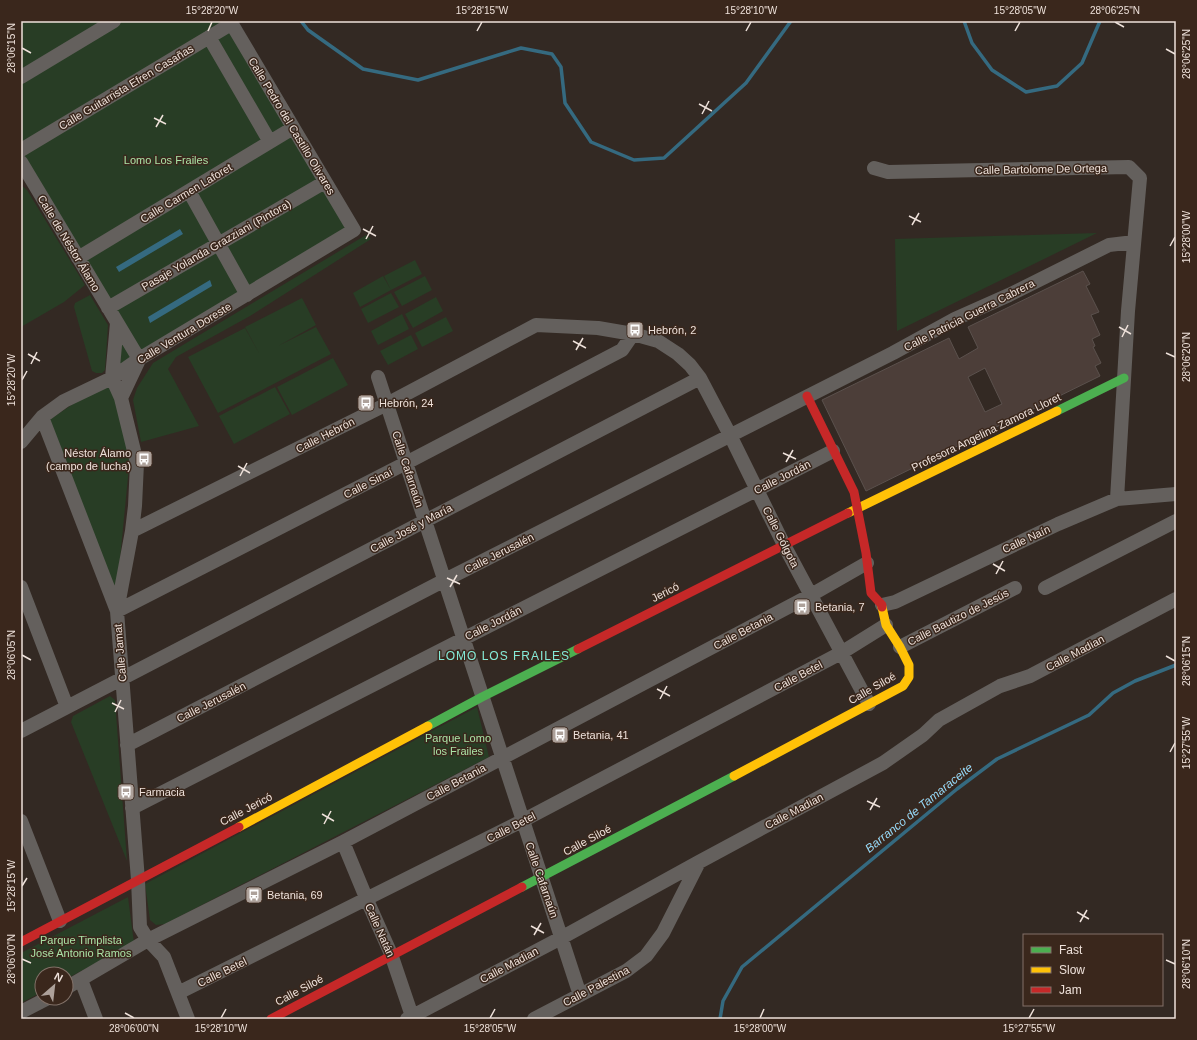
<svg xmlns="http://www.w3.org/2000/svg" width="1197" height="1040" viewBox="0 0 1197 1040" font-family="Helvetica,sans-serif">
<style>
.green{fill:#283d25}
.water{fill:#356a80}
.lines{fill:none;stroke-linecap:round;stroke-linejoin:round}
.stream{stroke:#356a80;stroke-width:3.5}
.building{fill:#4c3e39;stroke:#5b514d;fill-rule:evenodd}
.street{stroke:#64605d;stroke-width:14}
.fast{stroke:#4caf50;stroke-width:9}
.slow{stroke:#ffc107;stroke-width:9}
.jam{stroke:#c62828;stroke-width:9}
.ticks{fill:none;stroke:#eee1da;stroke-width:1.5}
.labels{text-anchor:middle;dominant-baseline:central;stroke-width:3;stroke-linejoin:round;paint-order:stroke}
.street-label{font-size:11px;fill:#eee1da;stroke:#3a271c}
.park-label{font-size:11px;fill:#aae3a6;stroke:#3a271c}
.poi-label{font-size:11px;fill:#eee1da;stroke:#3a271c;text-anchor:start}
.neighbourhood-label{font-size:12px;letter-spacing:1px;fill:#84ead8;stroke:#3a271c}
.water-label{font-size:12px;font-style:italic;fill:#94d9f9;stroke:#3a271c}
.neatline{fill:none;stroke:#eee1da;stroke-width:1.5}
.ticks-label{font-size:10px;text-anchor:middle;fill:#eee1da}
</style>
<rect width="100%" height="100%" fill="#332923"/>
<path class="green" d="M21,21H229L354,230L113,378L130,456L116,601L46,422L112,378L117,323L21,162Z
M21,185L27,190L85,285L64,302L21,327Z
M1097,233L897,331L895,239Z
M366,235L371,239L250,316L176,357L168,369L199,426L141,442L133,400L137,388L153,363Z
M415,260L422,274L391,290L384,276Z
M383,276L391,290L360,307L353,293Z
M425,276L432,290L402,306L394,292Z
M391,293L399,307L368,323L361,309Z
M90,295L108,325L105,370L102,373H96L92,371L74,307L75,303Z
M436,297L443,311L413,328L405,314Z
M302,298L316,325L278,346L316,327L331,354L218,413L188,357L245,328L260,355L255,358L260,355L245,327Z
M402,314L409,329L378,345L371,331Z
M446,317L453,331L422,347L415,333Z
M411,335L418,349L388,365L380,351Z
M333,358L348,385L292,415L277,387Z
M275,387L290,414L234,444L219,416Z
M110,696L115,700L127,861L71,722L73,716Z
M477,707L489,757L165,924L156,925L150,920L145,884Z
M128,897L134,943L66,979V974H42V992L21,1003V953Z"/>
<path class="water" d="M180,229L183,234L119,272L116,267Z
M210,280L212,286L150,323L148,317Z"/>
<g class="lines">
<path class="stream" d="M301,21L308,30L363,69L418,80L521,48L552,54L561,67L565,103L591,142L634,160L664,158L746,83L791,21
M964,21L972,43L992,70L1026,92L1057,86L1082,63L1100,21
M720,1019L723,1001L742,967L957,789L997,759L1089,715L1113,693L1135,681L1176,665"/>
</g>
<path class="building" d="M1083,271L1090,284L1086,286L1099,312L1091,315L1100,335L1092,339L1095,346L1093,347L1101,363L1095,366L1100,376L866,491L822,400L949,338L959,359L978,348L968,327ZM985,368L1002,404L985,412L968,377Z"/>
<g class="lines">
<path class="street" d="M209,37L270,142
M21,77L114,21
M21,150L231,24
M21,162L139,359
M874,168L888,172L1129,167L1140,178L1128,311L1117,499
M189,191L247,295
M78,258L293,128
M108,308L325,182
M117,323L112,378L121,398L137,463L135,506L132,531L117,611L138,880L140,927L148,940L164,957L188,1019
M378,377L580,995
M121,398L138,362
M42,417L117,611L406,463L622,350L633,334
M21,442L42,417L64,401L112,378L139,359L354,230L230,21
M132,531L387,404L536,325L598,328L633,334L658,341L678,354L690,365L700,378L730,435L784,545L869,704
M21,587L67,707
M1045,588L1176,521
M882,605L895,602L1058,524L1117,499L1176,494
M900,647L1015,588
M21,731L700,378
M127,745L445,580L893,353L955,319L1009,295L1109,245L1134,242
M132,808L463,639L833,451
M21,821L60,921
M343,842L367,900L391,954L413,1019
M81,980L96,1019
M66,988L148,940L343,842L811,595L867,563
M178,993L522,821L841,653L886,625
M21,1012L48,998
M407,1019L561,938L699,862L883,763L923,735L939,720L1000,686L1030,676L1176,599
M534,1019L626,971L646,956L663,933L699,862"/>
<path class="fast" d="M1057,411L1124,378
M428,726L482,697L578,649
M522,887L734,776"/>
<path class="slow" d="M848,513L1057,411
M734,776L903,686L909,677V665L900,647L886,625L882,607
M239,827L428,726"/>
<path class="jam" d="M807,396L854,492L866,553L871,593L882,605V607
M578,649L848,513
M21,942L239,827
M271,1019L522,887"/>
</g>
<path class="ticks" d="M1115,22L1124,27M208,31L212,22M477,31L482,22M746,31L751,22M1015,31L1020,22M22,48L31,53M1166,49L1175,54M699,104L712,111M702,114L709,101M154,118L166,124M156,127L163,115M909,216L921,222M912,225L919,213M363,229L376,236M366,239L373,226M1170,246L1175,237M1119,327L1131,334M1122,337L1128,325M573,341L586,348M576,350L583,338M1166,353L1175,357M28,354L40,361M31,364L37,352M22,380L27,371M783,453L796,459M786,462L793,450M238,466L250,473M240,476L247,463M993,564L1005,571M996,574L1003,561M447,578L460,584M450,587L457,575M22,655L31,660M1166,656L1175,661M657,689L670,696M660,699L667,686M112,703L124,709M115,712L121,700M1170,752L1175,743M867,801L880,807M870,810L877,798M322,814L334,821M324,824L331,811M22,886L27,878M1077,912L1089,919M1080,922L1087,910M531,926L544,933M534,935L541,923M22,959L31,963M1166,960L1175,964M125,1013L134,1018M221,1018L226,1009M490,1018L495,1009M760,1018L764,1009M1029,1018L1034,1009"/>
<defs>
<g id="bus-square" transform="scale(0.9)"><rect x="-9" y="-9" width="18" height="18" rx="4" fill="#ada19a" stroke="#3a271c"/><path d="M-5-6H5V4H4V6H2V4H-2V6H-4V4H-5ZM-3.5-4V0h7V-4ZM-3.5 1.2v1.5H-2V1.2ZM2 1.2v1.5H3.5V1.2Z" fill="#fff"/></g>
</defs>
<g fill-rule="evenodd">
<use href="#bus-square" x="635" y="330"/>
<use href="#bus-square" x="366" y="403"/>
<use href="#bus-square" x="144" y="459"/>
<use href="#bus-square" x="802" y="607"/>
<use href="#bus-square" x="560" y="735"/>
<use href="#bus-square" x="126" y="792"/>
<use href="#bus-square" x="254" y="895"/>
</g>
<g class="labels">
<g class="street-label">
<text transform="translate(126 87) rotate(-31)">Calle Guitarrista Efren Casañas</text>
<text transform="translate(292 126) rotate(59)">Calle Pedro del Castillo Olivares</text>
<text transform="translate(1041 169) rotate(-1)">Calle Bartolome De Ortega</text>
<text transform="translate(186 193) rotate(-31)">Calle Carmen Laforet</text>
<text transform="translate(69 243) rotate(59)">Calle de Néstor Álamo</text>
<text transform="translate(216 245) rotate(-30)">Pasaje Yolanda Grazziani (Pintora)</text>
<text transform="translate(969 315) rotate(-27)">Calle Patricia Guerra Cabrera</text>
<text transform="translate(184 333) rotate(-31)">Calle Ventura Doreste</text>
<text transform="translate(986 432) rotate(-26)">Profesora Angelina Zamora Lloret</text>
<text transform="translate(325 435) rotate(-27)">Calle Hebrón</text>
<text transform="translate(408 469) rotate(72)">Calle Cafarnaún</text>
<text transform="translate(782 477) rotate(-27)">Calle Jordán</text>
<text transform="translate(368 483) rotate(-27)">Calle Sinaí</text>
<text transform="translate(411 528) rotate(-28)">Calle José y María</text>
<text transform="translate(781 537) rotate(63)">Calle Gólgota</text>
<text transform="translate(1026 539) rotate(-25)">Calle Naín</text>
<text transform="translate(499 553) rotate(-27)">Calle Jerusalén</text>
<text transform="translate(665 592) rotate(-27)">Jericó</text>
<text transform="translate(958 617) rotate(-27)">Calle Bautizo de Jesús</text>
<text transform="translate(493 623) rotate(-27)">Calle Jordán</text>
<text transform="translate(743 631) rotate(-28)">Calle Betania</text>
<text transform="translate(120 653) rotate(-95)">Calle Jamat</text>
<text transform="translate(1075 653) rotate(-28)">Calle Madian</text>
<text transform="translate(798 676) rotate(-28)">Calle Betel</text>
<text transform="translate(872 688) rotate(-30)">Calle Siloé</text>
<text transform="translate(211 702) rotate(-27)">Calle Jerusalén</text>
<text transform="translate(456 782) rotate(-28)">Calle Betania</text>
<text transform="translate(246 809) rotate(-28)">Calle Jericó</text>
<text transform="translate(794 811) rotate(-28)">Calle Madian</text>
<text transform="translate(511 827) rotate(-27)">Calle Betel</text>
<text transform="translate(587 840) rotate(-28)">Calle Siloé</text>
<text transform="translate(542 880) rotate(71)">Calle Cafarnaún</text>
<text transform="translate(380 930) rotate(66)">Calle Natán</text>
<text transform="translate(509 965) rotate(-28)">Calle Madian</text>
<text transform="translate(222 972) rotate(-26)">Calle Betel</text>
<text transform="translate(596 986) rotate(-28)">Calle Palestina</text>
<text transform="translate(299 990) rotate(-28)">Calle Siloé</text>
</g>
<g class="park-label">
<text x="166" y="160">Lomo Los Frailes</text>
<text x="458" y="738">Parque Lomo<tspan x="458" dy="13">los Frailes</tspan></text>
<text x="81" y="940">Parque Timplista<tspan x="81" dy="13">José Antonio Ramos</tspan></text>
</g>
<g class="poi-label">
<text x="648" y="330">Hebrón, 2</text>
<text x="379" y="403">Hebrón, 24</text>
<text x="131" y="453" text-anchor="end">Néstor Álamo<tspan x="131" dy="13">(campo de lucha)</tspan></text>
<text x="815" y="607">Betania, 7</text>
<text x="573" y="735">Betania, 41</text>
<text x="139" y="792">Farmacia</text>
<text x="267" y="895">Betania, 69</text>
</g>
<g class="neighbourhood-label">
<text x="504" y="656">LOMO LOS FRAILES</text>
</g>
<g class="water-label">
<text transform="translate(919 808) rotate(-39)">Barranco de Tamaraceite</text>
</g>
</g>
<rect width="1197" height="1040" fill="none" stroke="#3a271c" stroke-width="44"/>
<rect x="1023" y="934" width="140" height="72" fill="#3a271c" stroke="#827168"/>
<rect x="1031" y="947" width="20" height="6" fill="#4caf50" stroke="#827168"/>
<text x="1059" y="954" font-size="12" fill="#eee1da">Fast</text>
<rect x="1031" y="967" width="20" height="6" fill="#ffc107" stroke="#827168"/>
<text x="1059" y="974" font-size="12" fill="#eee1da">Slow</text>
<rect x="1031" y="987" width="20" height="6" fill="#c62828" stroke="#827168"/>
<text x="1059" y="994" font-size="12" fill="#eee1da">Jam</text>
<g transform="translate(54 986) rotate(28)"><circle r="19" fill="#3a271c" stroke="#827168"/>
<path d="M0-3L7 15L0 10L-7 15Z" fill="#ada19a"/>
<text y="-6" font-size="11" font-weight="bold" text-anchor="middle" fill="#eee1da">N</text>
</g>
<rect x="22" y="22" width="1153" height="996" class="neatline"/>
<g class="ticks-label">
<text x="212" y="14">15°28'20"W</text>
<text x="482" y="14">15°28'15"W</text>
<text x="751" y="14">15°28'10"W</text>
<text x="1020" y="14">15°28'05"W</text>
<text x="1115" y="14">28°06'25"N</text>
<text transform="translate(11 48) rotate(-90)" y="4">28°06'15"N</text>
<text transform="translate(1186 54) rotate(-90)" y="4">28°06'25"N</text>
<text transform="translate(1186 237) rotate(-90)" y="4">15°28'00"W</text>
<text transform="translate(1186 357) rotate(-90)" y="4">28°06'20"N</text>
<text transform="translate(11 380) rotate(-90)" y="4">15°28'20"W</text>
<text transform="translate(11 655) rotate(-90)" y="4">28°06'05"N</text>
<text transform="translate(1186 661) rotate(-90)" y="4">28°06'15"N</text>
<text transform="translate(1186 743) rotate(-90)" y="4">15°27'55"W</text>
<text transform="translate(11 886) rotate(-90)" y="4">15°28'15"W</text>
<text transform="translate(11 959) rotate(-90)" y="4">28°06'00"N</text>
<text transform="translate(1186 964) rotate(-90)" y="4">28°06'10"N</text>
<text x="134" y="1032">28°06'00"N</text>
<text x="221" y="1032">15°28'10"W</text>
<text x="490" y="1032">15°28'05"W</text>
<text x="760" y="1032">15°28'00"W</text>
<text x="1029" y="1032">15°27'55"W</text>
</g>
</svg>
